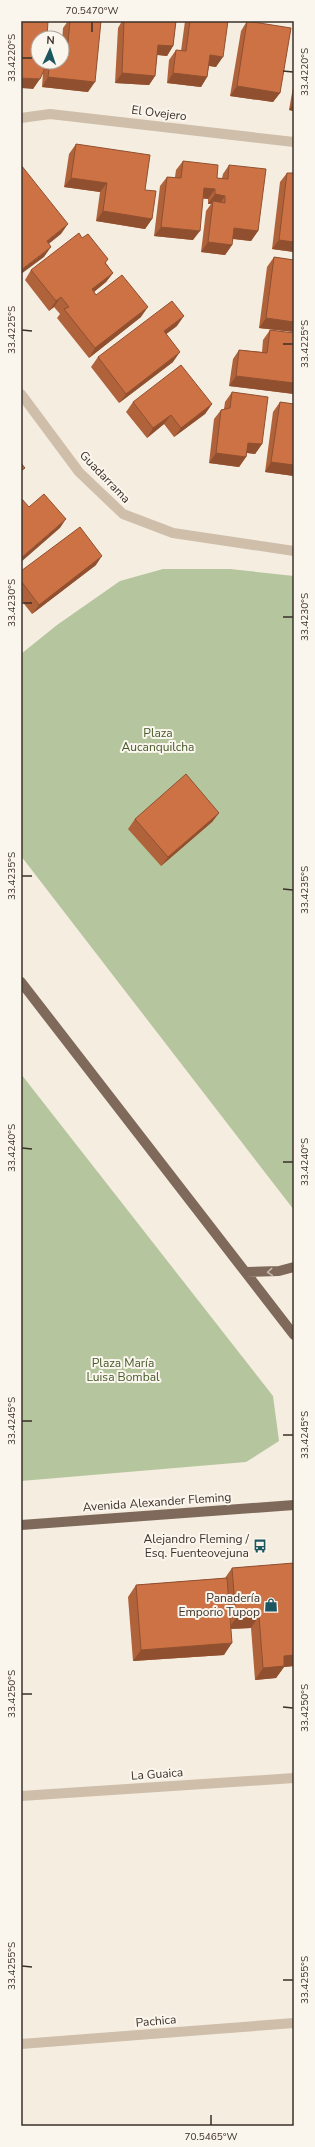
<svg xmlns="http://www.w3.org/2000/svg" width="315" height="2147" viewBox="0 0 315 2147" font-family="'Nunito Sans',sans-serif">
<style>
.green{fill:#b5c59e}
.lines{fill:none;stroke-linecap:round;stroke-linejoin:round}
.minor{stroke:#cebeaa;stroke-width:10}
.major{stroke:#7e695a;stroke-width:10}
.wall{fill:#b0623b}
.shaded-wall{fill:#905030}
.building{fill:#cd7245;stroke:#905030}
.oneway{stroke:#c3b7ab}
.ticks{fill:none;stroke:#3b312a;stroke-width:1.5}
.labels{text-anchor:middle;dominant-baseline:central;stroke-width:4;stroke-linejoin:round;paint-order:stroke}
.street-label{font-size:12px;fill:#3b312a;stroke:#fbf6ed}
.park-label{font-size:12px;fill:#465b2c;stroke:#fbf6ed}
.poi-label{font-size:12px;fill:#3b312a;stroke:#fbf6ed;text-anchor:end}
.neatline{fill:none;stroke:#3b312a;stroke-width:1.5}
.ticks-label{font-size:10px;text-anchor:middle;fill:#3b312a}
</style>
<rect width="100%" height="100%" fill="#f5ede0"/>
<path class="green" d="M163,569H230L294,576V1210L21,856V654L57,625L120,581Z
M21,1074L273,1396L279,1441L246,1462L21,1481Z"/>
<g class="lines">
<path class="minor" d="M21,118L50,114L294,142
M21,394L79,472L123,514L173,533L294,551
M21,1796L294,1778
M21,2044L294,2023"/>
<path class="major" d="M21,982L294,1335
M246,1272L279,1271L294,1267
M21,1525L294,1505"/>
</g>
<path class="wall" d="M68,21H101L88,92L42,87L43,72L33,89L38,62H62V42L63,28Z
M122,21H176L173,46L167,56L157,55L155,76L149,85L115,83L118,28Z
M185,21H228L216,67L209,66L207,77L201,87L167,83L169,60L176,50L181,51Z
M247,21L280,93L273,102L230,96L241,31Z
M294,82V111L289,110Z
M76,144L145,190L152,219L145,229L96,221L100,192L64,187L69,154Z
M183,161L217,178H222L223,174L229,165L258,231L251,241L232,239V245L225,255L201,252L206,211L211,204H208V199L203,198L193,240L154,236L160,186L167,177H175L176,170Z
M287,173H294V252L272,249L280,182Z
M82,238L106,263L113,273L106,282L94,292L96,295L141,317L89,358L57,318L60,314L54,307L49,311L25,280L31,270Z
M274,257L294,260V332L259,328L267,267Z
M177,326L166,334L173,362L119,403L91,367L98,357Z
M270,330L294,333V394L229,386L233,359L239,350L262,352L263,340Z
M232,392L262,444L255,454L247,453L246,457L239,467L209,463L214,419L221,410L224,409L225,402Z
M133,402L212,404L205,414L174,437L164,424L147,438L126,412Z
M280,402L294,404V476L265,472L273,412Z
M96,565L32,614L21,600V571Z
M219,813L212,822L161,866L128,829L135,819Z
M294,1563V1666L284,1667L276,1678L255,1680L251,1628L231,1629L224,1655L133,1661L128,1597L136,1585L225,1578L232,1568Z"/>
<path class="shaded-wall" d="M158,45L173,46L167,56L151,54Z
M210,55L223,57L216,67L204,65Z
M122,73L155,76L149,85L115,83Z
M173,73L207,77L201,87L167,83Z
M48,77L95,82L88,92L42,87Z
M21,78L40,79L33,89L21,88Z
M237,86L280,93L273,102L230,96Z
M294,103V111L289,110Z
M71,178L107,183L100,192L64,187Z
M204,188L215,189L208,199L198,198Z
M215,194L225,196L219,205L213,201L211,204H208Z
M103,211L152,219L145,229L96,221Z
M68,224L61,234L40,251L47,241Z
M161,227L200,231L193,240L154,236Z
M234,228L258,231L251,241L227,238Z
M279,240L294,242V252L272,249Z
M208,242L232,245L225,255L201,252Z
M51,247L44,257L21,274V270Z
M113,273L106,282L85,299L92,289Z
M61,297L54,307L49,311L56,301Z
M148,307L141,317L89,358L95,348Z
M184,316L177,326L157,341L164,331Z
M266,318L294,322V332L259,328Z
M180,352L173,362L119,403L126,394Z
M236,376L294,383V394L229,386Z
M212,404L205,414L174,437L181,428Z
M171,415L164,424L147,438L153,428Z
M248,443L262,444L255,454L241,452Z
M216,453L246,457L239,467L209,463Z
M271,462L294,465V476L265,472Z
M66,519L60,528L21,562V558Z
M102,556L96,565L32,614L39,605Z
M219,813L212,822L161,866L168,857Z
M259,1616L251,1628L228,1629L236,1618Z
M232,1643L224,1655L133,1661L141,1650Z
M294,1655V1666L284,1667L276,1678L255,1680L263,1668L284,1656Z"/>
<path class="building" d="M21,21H48L47,38H38V62H45V68L40,79L21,78Z
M70,21H101L95,82L48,77L50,62H62V51L67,52Z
M124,21H176L173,46L158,45L155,76L122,73Z
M190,21H228L223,57L210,55L207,77L173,73L176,50L186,51Z
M247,21L291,28L280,93L237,86Z
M76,144L150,155L145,190L156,191L152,219L103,211L107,183L71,178Z
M183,161L218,165L217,178L228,179L229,165L266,169L258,231L234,228L232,245L208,242L213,201L225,203V196L215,194V189L204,188L200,231L161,227L167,177L181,178Z
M21,165L68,224L47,241L51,247L21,270Z
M287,173H294V242L279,240Z
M79,233L82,238L88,234L108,259L105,263L113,273L92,289L96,295L122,275L148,307L95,348L64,309L69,307L61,297L56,301L31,270Z
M274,257L294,260V322L266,318Z
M172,301L184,316L164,331L180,352L126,394L98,357Z
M270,330L294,333V383L236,376L239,350L267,353Z
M181,365L212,404L181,428L171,415L153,428L133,402Z
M232,392L268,397L262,444L248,443L246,457L216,453L221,410L230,408Z
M280,402L294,404V465L271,462Z
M21,463L25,468L21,471Z
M44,494L66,519L21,558V498L29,507Z
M80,527L102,556L39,605L21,581V571Z
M186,774L219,813L168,857L135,819Z
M294,1563V1655L284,1656V1666L263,1668L259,1616L236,1618L232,1568Z
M227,1578L232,1643L141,1650L136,1585Z"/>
<defs><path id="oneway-chevron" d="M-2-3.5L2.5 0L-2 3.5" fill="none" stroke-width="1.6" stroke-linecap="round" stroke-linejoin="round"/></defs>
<use class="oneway" href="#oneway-chevron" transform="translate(270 1272) rotate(175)"/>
<path class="ticks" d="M92,32V22M22,58H32M283,71L293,72M22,330L32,331M283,344H293M22,603H32M283,617H293M22,876H32M283,889L293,890M22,1148L32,1149M283,1162H293M22,1421H32M283,1435H293M22,1694H32M283,1707L293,1708M22,1966L32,1967M283,1980H293M211,2125V2115"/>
<defs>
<g id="bus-bare" transform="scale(1.08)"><path d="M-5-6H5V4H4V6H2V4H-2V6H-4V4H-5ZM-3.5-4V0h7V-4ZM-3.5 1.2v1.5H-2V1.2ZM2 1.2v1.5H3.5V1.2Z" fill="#1c5660" stroke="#fbf6ed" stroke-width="2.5" paint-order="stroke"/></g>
<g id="shop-bare" transform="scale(1.08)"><path d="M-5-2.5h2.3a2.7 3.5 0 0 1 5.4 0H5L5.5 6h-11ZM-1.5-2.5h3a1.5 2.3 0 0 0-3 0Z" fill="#1c5660" stroke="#fbf6ed" stroke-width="2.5" paint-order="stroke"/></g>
</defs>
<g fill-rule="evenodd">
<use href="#bus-bare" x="260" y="1546"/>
<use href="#shop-bare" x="271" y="1605"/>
</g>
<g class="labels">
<g class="street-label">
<text transform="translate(159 113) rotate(7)">El Ovejero</text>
<text transform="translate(105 477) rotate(46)">Guadarrama</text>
<text transform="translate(157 1502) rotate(-4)">Avenida Alexander Fleming</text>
<text transform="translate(157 1774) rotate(-4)">La Guaica</text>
<text transform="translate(156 2021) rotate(-5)">Pachica</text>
</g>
<g class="park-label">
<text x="158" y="733">Plaza<tspan x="158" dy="14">Aucanquilcha</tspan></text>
<text x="123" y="1363">Plaza María<tspan x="123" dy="14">Luisa Bombal</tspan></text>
</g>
<g class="poi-label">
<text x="249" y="1539">Alejandro Fleming /<tspan x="249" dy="14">Esq. Fuenteovejuna</tspan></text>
<text x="260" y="1598">Panadería<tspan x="260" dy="14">Emporio Tupop</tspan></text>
</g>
</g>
<rect width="315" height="2147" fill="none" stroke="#fbf6ed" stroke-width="44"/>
<g transform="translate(50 50) rotate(3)"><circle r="19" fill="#fbf6ed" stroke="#aea79f"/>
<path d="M0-3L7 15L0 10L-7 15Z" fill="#1c5660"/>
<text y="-6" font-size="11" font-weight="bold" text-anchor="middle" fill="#3b312a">N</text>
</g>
<rect x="22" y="22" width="271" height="2103" class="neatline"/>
<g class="ticks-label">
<text x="92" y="14">70.5470°W</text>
<text transform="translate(11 58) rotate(-90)" y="4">33.4220°S</text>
<text transform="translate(304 72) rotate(-90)" y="4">33.4220°S</text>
<text transform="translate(11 330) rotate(-90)" y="4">33.4225°S</text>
<text transform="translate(304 344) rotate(-90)" y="4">33.4225°S</text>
<text transform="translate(11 603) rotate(-90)" y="4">33.4230°S</text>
<text transform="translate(304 617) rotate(-90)" y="4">33.4230°S</text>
<text transform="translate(11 876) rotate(-90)" y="4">33.4235°S</text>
<text transform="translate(304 890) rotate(-90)" y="4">33.4235°S</text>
<text transform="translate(11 1148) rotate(-90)" y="4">33.4240°S</text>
<text transform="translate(304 1162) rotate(-90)" y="4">33.4240°S</text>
<text transform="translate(11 1421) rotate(-90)" y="4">33.4245°S</text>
<text transform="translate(304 1435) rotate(-90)" y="4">33.4245°S</text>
<text transform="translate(11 1694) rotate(-90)" y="4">33.4250°S</text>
<text transform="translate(304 1708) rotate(-90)" y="4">33.4250°S</text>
<text transform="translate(11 1966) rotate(-90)" y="4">33.4255°S</text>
<text transform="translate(304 1980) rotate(-90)" y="4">33.4255°S</text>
<text x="211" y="2140">70.5465°W</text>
</g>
</svg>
